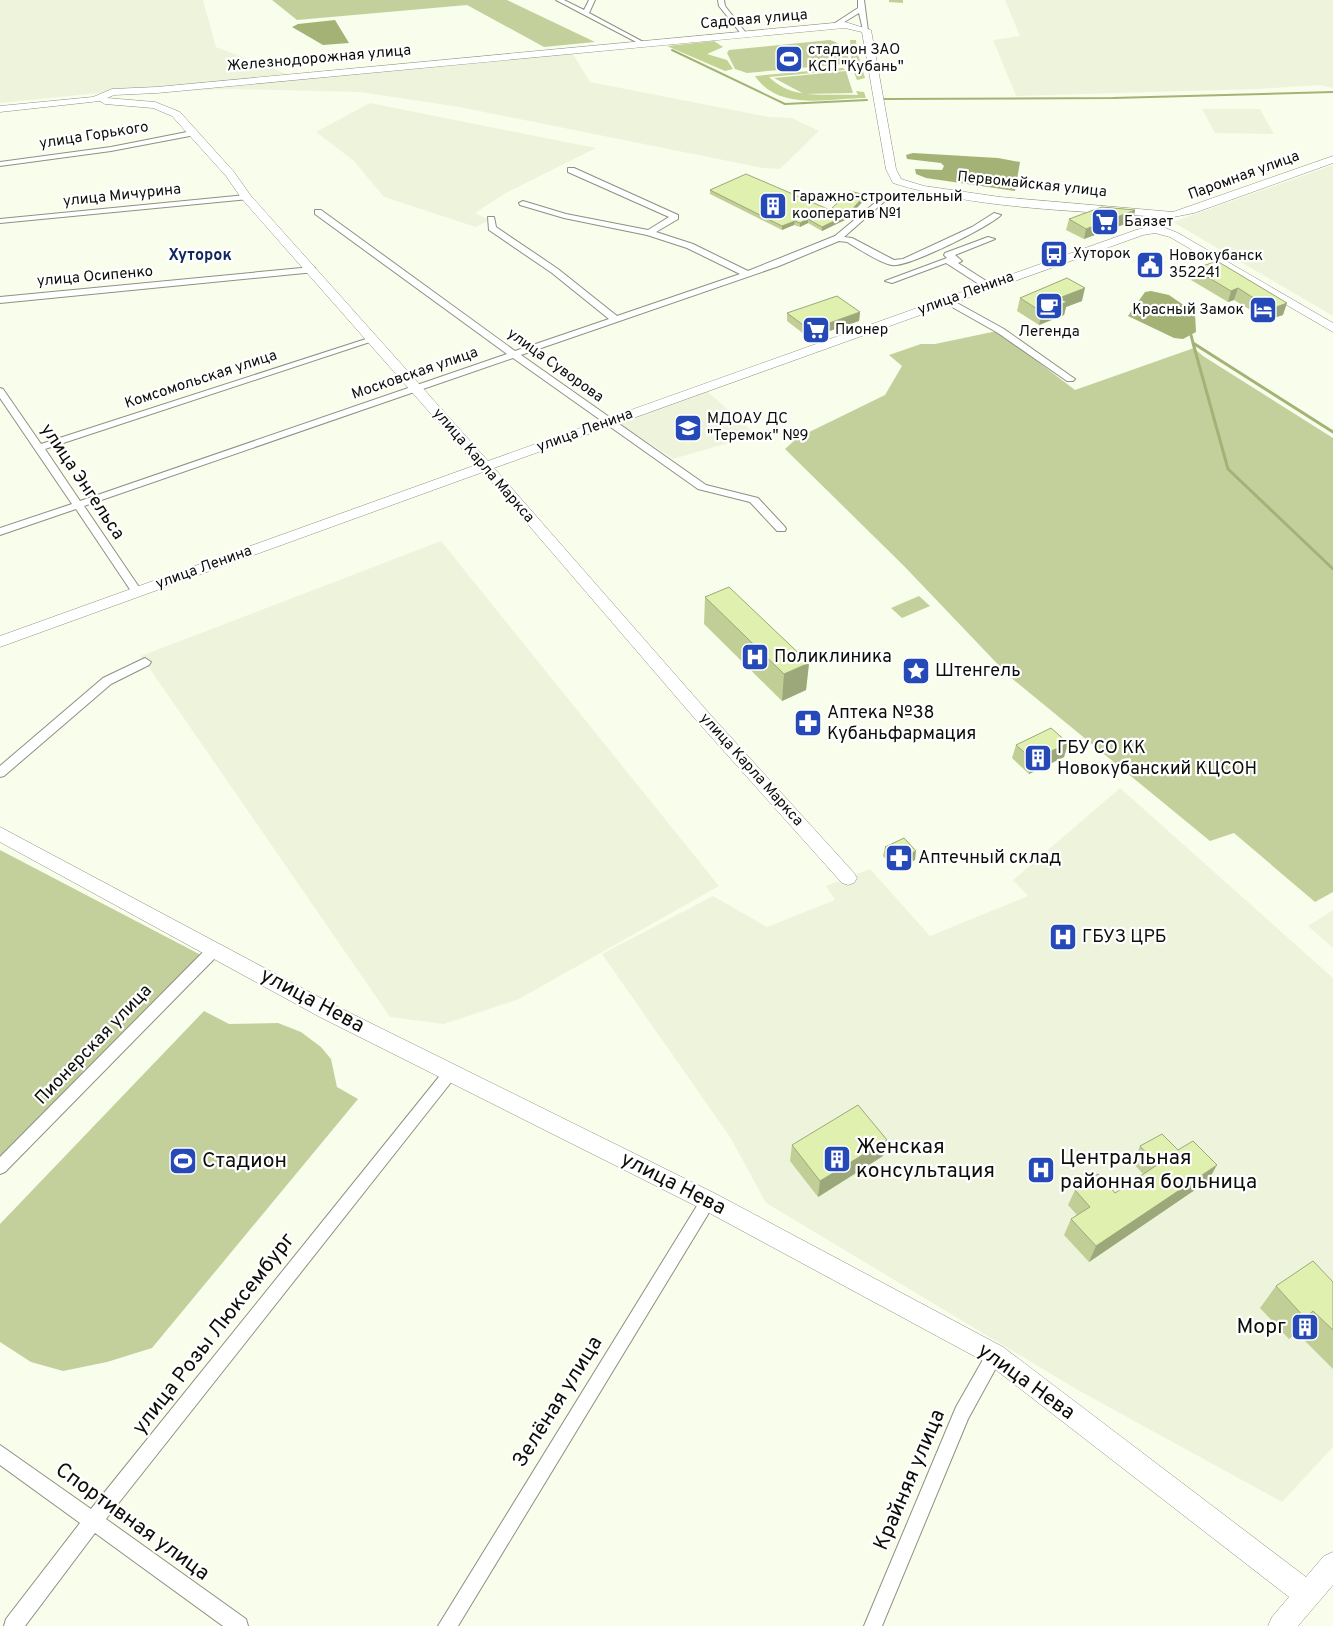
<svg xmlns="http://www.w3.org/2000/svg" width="1333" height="1626" viewBox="0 0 1333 1626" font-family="Overpass,sans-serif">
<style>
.built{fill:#eef4dc}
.green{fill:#c3d09b}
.forest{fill:#c3d393}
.water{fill:#a4b375}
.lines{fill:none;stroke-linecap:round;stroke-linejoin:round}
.stream-far1{stroke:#a4b375;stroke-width:2}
.stream{stroke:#a4b375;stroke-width:3}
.street-casing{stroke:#8d9182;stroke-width:2}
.secondary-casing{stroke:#8d9182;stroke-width:1}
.street{fill:#fff;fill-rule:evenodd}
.secondary{fill:#fff;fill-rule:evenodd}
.wall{fill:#c1ce96}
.shaded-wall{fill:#9da87a}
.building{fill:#e0f0af;stroke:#9da87a}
.labels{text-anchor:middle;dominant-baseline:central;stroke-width:4.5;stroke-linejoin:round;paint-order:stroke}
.far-street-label{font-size:15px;fill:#0d0e09;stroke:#fff}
.far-poi-label{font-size:15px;fill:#0d0e09;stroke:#fff;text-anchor:start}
.far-neighbourhood-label{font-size:16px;font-weight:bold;fill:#12265c;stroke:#fff}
.street-label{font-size:18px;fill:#0d0e09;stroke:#fff}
.poi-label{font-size:18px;fill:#0d0e09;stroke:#fff;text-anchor:start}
.near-street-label{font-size:21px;fill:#0d0e09;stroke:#fff}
.near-poi-label{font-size:21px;fill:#0d0e09;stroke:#fff;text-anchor:start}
</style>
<rect width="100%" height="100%" fill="#f9fdec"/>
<path class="built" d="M0,0H203L216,47L287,74L0,103Z
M1005,0H1333V88L1319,85L1258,89L1016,96L993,40L1020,36Z
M573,54L590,82L769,117L792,118L819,131L780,169L763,168L459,107L360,92L232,89L181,91Z
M370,103L596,148L504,194L475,213L489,220L476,227L384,197L354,161L316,132Z
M1202,109H1260L1274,134L1215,133Z
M1333,165V316L1173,222Z
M706,390L756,435L673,459L617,422Z
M441,541L719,886L519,999L444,1024L390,1017L141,656Z
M1120,788L1333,978V1447L1282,1502L1076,1389L766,1203L730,1137L602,954L713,896L767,927L835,900L826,886L870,869L930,936L1028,896L1013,880Z
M1333,910V948L1308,926Z"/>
<path class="green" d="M272,0H507L595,42L544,47L467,5L297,20Z
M830,40C840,43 848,50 849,61L844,64L747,73L735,69L727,53L729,50Z
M846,71L853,93L804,94L774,78Z
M997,331L1075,390L1194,348L1203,356L1333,438V892L1315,902L1234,833L1210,841L1009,676L904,566L785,449L797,438L885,395L902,366L889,355L921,344H935Z
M919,596L930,606L902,618L891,608Z
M0,850L201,955L0,1158Z
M204,1011L229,1024L278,1023L301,1032L321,1047L331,1059L337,1087L358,1099L152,1348L107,1362L63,1371L31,1362L0,1342V1224Z"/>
<path class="forest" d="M850,40H856L857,51L865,78L857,80L852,67Z
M714,41L723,47L707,54L727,60L733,69L725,71L667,46Z
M843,68L845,70L769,77C793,101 827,93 858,95L856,91L864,92L866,98C830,98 779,112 755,76Z"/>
<path class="water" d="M335,20L349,43L323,45L292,27L298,24Z
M913,153L998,158L1020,162L1015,191L926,178L916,174L915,169L942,170L944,166L941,163L907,159L906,155Z
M1151,291L1169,295L1195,313L1196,332L1183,339L1174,338L1128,316L1145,292Z"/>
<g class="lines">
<path class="stream-far1" d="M672,50L785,104L867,100
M884,99L1113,98L1333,92"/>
<path class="stream" d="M1191,335L1193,343L1333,432
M1193,343L1228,469L1333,569"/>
<g class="street-casing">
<path id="street" d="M556,0H564L584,10L589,0H595L589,13L647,44L642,45Z
M718,0H724L725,6L746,33V35H742L719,6Z
M858,0H864L868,31L863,30L859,13L836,27H832V25L858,8Z
M192,131L196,133L195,135L111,151L0,166V162L111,147Z
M568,168H574L678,215V219L656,232L693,244L748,271L835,236L883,196L887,198L886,200L844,237L852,238L894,260L903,259L972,227L994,213L1001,215C989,227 907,268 892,265C882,264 857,248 847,242L839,241L779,266L521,355L706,485L758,498L785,527L786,529L785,531H777L750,502L698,489L513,358L84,506L141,590L142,592L141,594H133L76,509L0,535V528L72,504L0,398V388L3,389L41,444L369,338H375L376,340L45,449L80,501L507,354L315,214V210H321L515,351L609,319L552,273L489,230L488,217H494L496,227L558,269L617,316L740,274L687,248L647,235L564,218L520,205L519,203L523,201L566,214L648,230L669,217L568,172Z
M246,195L250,197L249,199L0,223V219Z
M988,237L995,239L955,255L962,261L958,263L991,284V288H985L946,263L892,283L885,281L947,258L944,255L945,253Z
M312,267L315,268V272L0,303V297Z
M948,298L1004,329L1075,379L1073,381H1067L998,333L945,303L944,301Z
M145,658L151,662L149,665L111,684L4,776L0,777V766L103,678Z
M214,945L219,946L221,950L219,954L5,1172L0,1174V1157L209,946Z
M451,1066L456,1068L458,1072L456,1076L106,1519L246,1619L248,1626H223L95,1533L25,1626H4L6,1619L80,1523L0,1465V1445L91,1509L446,1068Z
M708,1194L713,1196L716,1201L713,1206L458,1626H438L703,1196Z
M995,1347L1001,1349L1003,1355L968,1419L882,1626H864L956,1407L989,1349Z"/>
</g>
<g class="secondary-casing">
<path id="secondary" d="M845,22L871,30L896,169L901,179L924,186L1000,197L1173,212L1333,156V163L1194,213L1168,218L1163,227L1178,233L1333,323V332L1170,237L1155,233L1143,235L494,468L708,712L854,873L857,878L854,883L848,885L842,883L696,720L483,472L0,647V636L476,465L242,199L226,176L172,116L153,108L105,104L100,101L0,112V106L93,97L112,89L157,87ZM845,28L862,32L886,169L893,183C975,209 1072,210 1158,217L1152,226L1136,230L488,461L251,196L234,172L180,112L155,102L107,98L114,95L157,93Z
M0,827L332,1004L716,1194L1003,1347L1306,1577L1324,1556L1333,1552V1585L1298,1626H1268L1272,1617L1289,1597L987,1363L700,1208L318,1016L0,842Z"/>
</g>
<use href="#street" class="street"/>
<use href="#secondary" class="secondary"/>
</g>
<path class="wall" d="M889,0H903V3L889,2Z
M710,190L830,210L865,199L847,219L822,231L808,223L800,227L794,225L782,230L710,194Z
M1135,210L1133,221L1084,239L1066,230L1069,219Z
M1217,261L1283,315L1267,320L1234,300L1228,302L1191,280L1194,269Z
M1020,298L1082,301L1066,307L1064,315L1039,325L1017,311Z
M860,312L859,321L809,338L787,321V313Z
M705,597L809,663L806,690L782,701L704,624Z
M1068,743L1064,757L1029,774L1012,758L1016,745Z
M885,847L915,860L895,869L883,856Z
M792,1145L883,1156L818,1197L790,1161Z
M1140,1146L1208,1181L1089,1262L1064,1235L1071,1219L1077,1215L1068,1205L1075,1190L1115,1193L1143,1174L1133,1163Z
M1333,1282V1369L1296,1332L1289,1339L1260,1308L1276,1286Z"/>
<path class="shaded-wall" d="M865,195V199L847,219L822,231V227Z
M1135,210L1133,221L1084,239L1086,229Z
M808,219V223L800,227V223Z
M795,221L794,225L782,230V226Z
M1085,288L1082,301L1066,307L1064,315L1039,325L1042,312L1059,298Z
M1238,288L1234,300L1228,302L1231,291Z
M1287,303L1283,315L1267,320L1271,309Z
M860,312L859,321L809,338L810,330Z
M809,663L806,690L782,701L784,674Z
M1068,743L1064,757L1029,774L1033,760Z
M916,851L915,860L895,869L897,860Z
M887,1140L883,1156L818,1197L820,1181Z
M1217,1165L1208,1181L1089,1262L1096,1246Z
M1313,1311L1296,1332L1289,1339L1305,1318Z"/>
<path class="building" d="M746,174L830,210L850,191L865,195L847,215L822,227L808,219L800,223L795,221L782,226L710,190Z
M1102,207L1135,210L1086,229L1069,219Z
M1217,261L1287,303L1271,309L1238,288L1231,291L1194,269Z
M1067,278L1085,288L1059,298L1067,302L1042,312L1020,298Z
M837,296L860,312L810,330L787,313Z
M729,587L809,663L784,674L705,597Z
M1051,728L1068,743L1033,760L1016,745Z
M904,838L916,851L897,860L885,847Z
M858,1105L887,1140L820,1181L792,1145Z
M1162,1134L1178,1150L1193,1141L1217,1165L1096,1246L1071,1219L1090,1207L1075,1190L1098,1174L1115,1193L1157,1165L1140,1146Z
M1313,1261L1333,1282V1330L1313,1311L1305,1318L1276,1286Z"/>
<defs>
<g id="stadium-square" transform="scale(1.4375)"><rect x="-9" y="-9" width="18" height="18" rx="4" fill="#254ab8" stroke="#fff"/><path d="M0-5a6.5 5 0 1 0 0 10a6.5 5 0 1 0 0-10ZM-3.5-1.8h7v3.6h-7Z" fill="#fff"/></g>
<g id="building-square" transform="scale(1.4375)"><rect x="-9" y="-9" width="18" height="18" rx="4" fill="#254ab8" stroke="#fff"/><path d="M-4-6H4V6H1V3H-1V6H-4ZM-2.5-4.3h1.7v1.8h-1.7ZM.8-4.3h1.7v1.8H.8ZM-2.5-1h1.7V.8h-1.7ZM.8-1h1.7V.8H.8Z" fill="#fff"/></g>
<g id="supermarket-square" transform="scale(1.4375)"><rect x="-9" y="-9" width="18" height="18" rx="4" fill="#254ab8" stroke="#fff"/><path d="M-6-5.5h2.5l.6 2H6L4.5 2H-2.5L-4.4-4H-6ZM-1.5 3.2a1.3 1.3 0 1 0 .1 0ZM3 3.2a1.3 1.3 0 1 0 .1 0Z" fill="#fff"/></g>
<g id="bus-square" transform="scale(1.4375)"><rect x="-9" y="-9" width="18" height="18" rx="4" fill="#254ab8" stroke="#fff"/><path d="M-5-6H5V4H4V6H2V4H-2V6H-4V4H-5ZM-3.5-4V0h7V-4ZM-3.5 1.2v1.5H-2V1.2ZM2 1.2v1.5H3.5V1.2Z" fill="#fff"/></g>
<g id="civic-square" transform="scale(1.4375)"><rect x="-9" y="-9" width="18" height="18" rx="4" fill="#254ab8" stroke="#fff"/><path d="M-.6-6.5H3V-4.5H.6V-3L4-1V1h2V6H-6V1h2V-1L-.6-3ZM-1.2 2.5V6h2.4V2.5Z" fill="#fff"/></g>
<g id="cafe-square" transform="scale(1.4375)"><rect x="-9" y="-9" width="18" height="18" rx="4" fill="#254ab8" stroke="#fff"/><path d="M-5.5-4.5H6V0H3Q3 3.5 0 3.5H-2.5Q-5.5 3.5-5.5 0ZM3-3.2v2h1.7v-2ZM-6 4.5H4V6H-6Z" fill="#fff"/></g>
<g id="hotel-square" transform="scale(1.4375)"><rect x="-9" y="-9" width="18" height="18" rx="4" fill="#254ab8" stroke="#fff"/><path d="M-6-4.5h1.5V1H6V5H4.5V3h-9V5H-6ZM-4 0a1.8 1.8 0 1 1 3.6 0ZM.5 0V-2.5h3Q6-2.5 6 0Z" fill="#fff"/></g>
<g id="school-square" transform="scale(1.4375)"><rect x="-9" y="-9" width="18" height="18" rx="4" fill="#254ab8" stroke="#fff"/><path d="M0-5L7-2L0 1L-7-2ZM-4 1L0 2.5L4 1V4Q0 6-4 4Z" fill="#fff"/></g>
<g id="hospital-square" transform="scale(1.4375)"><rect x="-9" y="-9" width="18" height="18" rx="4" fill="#254ab8" stroke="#fff"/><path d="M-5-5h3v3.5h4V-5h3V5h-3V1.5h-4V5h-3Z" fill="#fff"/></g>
<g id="sight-square" transform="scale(1.4375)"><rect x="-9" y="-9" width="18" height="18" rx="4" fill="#254ab8" stroke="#fff"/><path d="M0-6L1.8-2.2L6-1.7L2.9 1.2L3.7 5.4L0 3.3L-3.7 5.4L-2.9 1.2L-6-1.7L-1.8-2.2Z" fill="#fff"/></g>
<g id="pharmacy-square" transform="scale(1.4375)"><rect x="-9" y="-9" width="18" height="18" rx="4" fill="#254ab8" stroke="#fff"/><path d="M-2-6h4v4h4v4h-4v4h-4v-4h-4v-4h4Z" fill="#fff"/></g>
</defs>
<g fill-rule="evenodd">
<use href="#stadium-square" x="789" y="59"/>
<use href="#building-square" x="773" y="206"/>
<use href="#supermarket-square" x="1105" y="222"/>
<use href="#bus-square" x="1054" y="254"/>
<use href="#civic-square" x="1150" y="265"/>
<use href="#cafe-square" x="1049" y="306"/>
<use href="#hotel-square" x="1263" y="310"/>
<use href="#supermarket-square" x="816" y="330"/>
<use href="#school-square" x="688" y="428"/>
<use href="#hospital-square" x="755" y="657"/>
<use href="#sight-square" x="916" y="671"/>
<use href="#pharmacy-square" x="808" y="723"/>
<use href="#building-square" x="1038" y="758"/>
<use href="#pharmacy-square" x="899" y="858"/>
<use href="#hospital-square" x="1063" y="937"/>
<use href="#building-square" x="837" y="1159"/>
<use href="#stadium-square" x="183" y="1161"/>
<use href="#hospital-square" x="1041" y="1170"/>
<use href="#building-square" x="1305" y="1327"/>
</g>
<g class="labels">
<g class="far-street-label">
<text transform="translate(754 20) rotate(-5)">Садовая улица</text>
<text transform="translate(319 59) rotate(-5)">Железнодорожная улица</text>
<text transform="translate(94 136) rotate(-9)">улица Горького</text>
<text transform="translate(1244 176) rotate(-20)">Паромная улица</text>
<text transform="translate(1032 185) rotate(6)">Первомайская улица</text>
<text transform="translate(122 196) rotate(-6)">улица Мичурина</text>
<text transform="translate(95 277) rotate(-5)">улица Осипенко</text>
<text transform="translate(966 294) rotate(-20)">улица Ленина</text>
<text transform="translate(555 366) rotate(36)">улица Суворова</text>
<text transform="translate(415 374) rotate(-19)">Московская улица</text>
<text transform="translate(201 380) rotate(-18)">Комсомольская улица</text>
<text transform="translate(585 431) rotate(-20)">улица Ленина</text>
<text transform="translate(483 466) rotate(49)">улица Карла Маркса</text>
<text transform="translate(204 568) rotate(-20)">улица Ленина</text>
<text transform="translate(751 770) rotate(48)">улица Карла Маркса</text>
</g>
<g class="far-poi-label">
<text x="808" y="50">стадион ЗАО<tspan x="808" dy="17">КСП "Кубань"</tspan></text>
<text x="792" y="197">Гаражно-строительный<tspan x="792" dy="17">кооператив №1</tspan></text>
<text x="1124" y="222">Баязет</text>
<text x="1073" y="254">Хуторок</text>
<text x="1169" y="256">Новокубанск<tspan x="1169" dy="17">352241</tspan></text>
<text x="1244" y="310" text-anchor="end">Красный Замок</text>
<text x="835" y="330">Пионер</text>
<text x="1049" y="332" text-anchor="middle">Легенда</text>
<text x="707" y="419">МДОАУ ДС<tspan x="707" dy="17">"Теремок" №9</tspan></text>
</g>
<g class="far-neighbourhood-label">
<text x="200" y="256">Хуторок</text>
</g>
<g class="street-label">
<text transform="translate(82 482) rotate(56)">улица Энгельса</text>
<text transform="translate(94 1045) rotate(-46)">Пионерская улица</text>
</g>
<g class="poi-label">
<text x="774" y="657">Поликлиника</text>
<text x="935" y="671">Штенгель</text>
<text x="827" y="713">Аптека №38<tspan x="827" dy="21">Кубаньфармация</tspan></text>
<text x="1057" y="748">ГБУ СО КК<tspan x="1057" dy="21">Новокубанский КЦСОН</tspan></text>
<text x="918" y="858">Аптечный склад</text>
<text x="1082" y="937">ГБУЗ ЦРБ</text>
</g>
<g class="near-street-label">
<text transform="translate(312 1001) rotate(28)">улица Нева</text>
<text transform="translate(673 1184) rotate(27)">улица Нева</text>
<text transform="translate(214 1334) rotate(-52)">улица Розы Люксембург</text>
<text transform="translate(1026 1382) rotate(36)">улица Нева</text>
<text transform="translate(558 1402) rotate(-58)">Зелёная улица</text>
<text transform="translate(910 1480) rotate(-67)">Крайняя улица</text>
<text transform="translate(132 1522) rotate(36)">Спортивная улица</text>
</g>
<g class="near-poi-label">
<text x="856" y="1147">Женская<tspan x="856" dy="24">консультация</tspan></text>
<text x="1060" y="1158">Центральная<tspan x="1060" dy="24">районная больница</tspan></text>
<text x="202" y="1161">Стадион</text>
<text x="1286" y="1327" text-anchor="end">Морг</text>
</g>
</g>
</svg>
